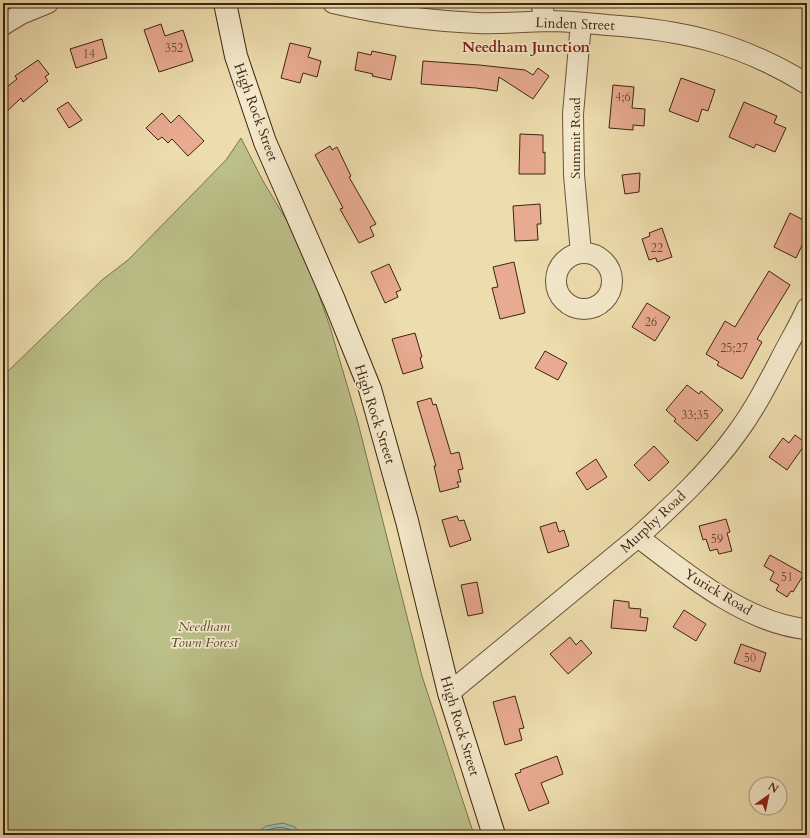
<svg xmlns="http://www.w3.org/2000/svg" width="810" height="838" viewBox="0 0 810 838" font-family="Cardo,serif">
<style>
.green{fill:#bbbf88;stroke:#7c724c}
.water{fill:#99bbac;stroke:#757f6e}
.lines{fill:none;stroke-linecap:round;stroke-linejoin:round}
.shore{stroke:#6c705e;stroke-width:1}
.building{fill:#e8aa90;stroke:#3e2411}
.street-casing{stroke:#6a5238;stroke-width:22}
.secondary-casing{stroke:#3e2411;stroke-width:24}
.street{stroke:#f3e8ca;stroke-width:20}
.secondary{stroke:#f3e8ca;stroke-width:22}
.labels{text-anchor:middle;dominant-baseline:central;stroke-width:3.5;stroke-linejoin:round;paint-order:stroke}
.number-label{font-size:12px;fill:#684631}
.street-label{font-size:14px;fill:#3e2411;stroke:#f3e8ca}
.park-label{font-size:14px;font-style:italic;fill:#5d4b2f;stroke:#f3e8ca}
.neighbourhood-label{font-size:15px;font-weight:bold;fill:#7a1f14;stroke:#f3e8ca}
</style>
<rect width="100%" height="100%" fill="#eddcad"/>
<filter id="stains"><feTurbulence type="fractalNoise" baseFrequency=".005" numOctaves="4"/><feColorMatrix values="0 0 0 0 .2 0 0 0 0 .09 0 0 0 0 .02 0 0 0 .5 -.17"/></filter>
<radialGradient id="worn" r=".72"><stop offset=".6" stop-color="#630" stop-opacity="0"/><stop offset="1" stop-color="#630" stop-opacity=".3"/></radialGradient>
<path class="green" d="M241,138L263,181L287,221L309,266L330,327L357,419L422,676L474,835H3V376L102,280L128,260L226,160Z"/>
<path class="water" d="M283,823L295,827L301,835H254L266,826Z"/>
<g class="lines">
<path class="shore" d="M260,835C272,826 286,824 297,835"/>
</g>
<path class="building" d="M161,24L165,36L183,30L193,61L159,72L144,30Z
M102,39L107,58L76,68L70,49Z
M290,43L311,48L308,57L321,61L317,77L303,73L300,83L281,78Z
M372,51L396,56L391,80L372,76L373,74L355,70L358,52L371,55Z
M38,60L49,74L45,77L48,81L23,102L21,98L3,115V90L17,79L15,76Z
M423,61L479,65L525,70L533,75L538,68L549,76L533,99L499,77L497,91L476,88L421,84Z
M681,78L715,90L708,111L702,109L698,122L669,111Z
M613,85L634,87L632,108L645,109L644,126L633,125V130L609,128Z
M68,102L82,120L69,128L57,109Z
M744,102L777,116L774,123L786,128L775,152L756,144L754,148L729,137Z
M162,113L171,123L179,115L204,141L188,156L172,139L168,143L162,137L158,140L146,128Z
M520,134L543,135V153L545,152V174H519Z
M330,146L332,150L337,147L351,176L349,177L376,224L370,227L374,236L359,243L340,209L343,208L315,155Z
M640,173L639,192L625,194L622,175Z
M540,204L541,224H537L538,240L515,241L513,206Z
M790,213L807,222V235L796,258L774,247Z
M662,228L672,257L657,262L656,258L649,260L642,239L650,236L649,233Z
M514,262L525,313L500,319L492,288L498,287L493,267Z
M389,264L401,290L396,292L398,297L385,303L371,272Z
M769,271L790,285L757,339L762,342L742,379L717,365L719,362L706,354L725,321L735,327Z
M647,303L670,317L655,341L632,327Z
M415,333L422,357L420,358L423,368L403,374L392,339Z
M545,351L567,363L558,380L535,368Z
M687,385L699,394L701,391L723,410L697,441L674,421L676,419L666,410Z
M431,398L433,405L436,404L451,454L459,452L463,469L458,470L461,482H457L459,487L440,492L434,466H436L417,402Z
M795,435L806,443L787,470L769,457L783,438L789,443Z
M654,446L669,462L649,481L634,465Z
M596,459L607,477L587,490L576,473Z
M457,516L459,521L464,520L471,540L450,547L442,520Z
M726,519L730,532L727,533L732,551L719,554L717,549L710,551L706,539L703,540L699,526Z
M556,522L559,532L564,530L569,546L548,553L540,527Z
M770,555L804,574L793,592L791,591L787,597L776,590L779,585L770,580L774,572L764,566Z
M477,582L483,613L468,616L461,585Z
M614,600L629,602V608L641,609L640,617L648,618L646,631L611,628Z
M684,610L706,624L696,641L673,627Z
M570,637L576,645L581,640L592,653L568,674L550,654Z
M741,644L766,653L760,672L734,663Z
M515,696L524,728L519,729L522,740L505,745L493,702Z
M557,756L563,774L541,783L549,803L529,811L515,774L521,772L520,770Z"/>
<g class="lines">
<g class="street-casing">
<path id="street" d="M333,3C381,14 428,21 477,23C500,24 523,22 546,21C566,21 587,23 607,25C683,30 741,43 807,84
M541,3L546,21
M3,25L21,14L48,3
M556 281a28 28 0 1 1 56 0a28 28 0 1 1-56 0Z
M581,253L574,175L573,114L581,23
M638,537C685,573 747,624 807,629
M449,693L638,537C673,505 709,472 737,433C754,410 767,385 780,360C789,342 799,326 807,308"/>
</g>
<g class="secondary-casing">
<path id="secondary" d="M225,3L236,56L265,142L334,300L370,389L407,521L449,693L494,835"/>
</g>
<use href="#street" class="street"/>
<use href="#secondary" class="secondary"/>
</g>
<g class="labels">
<g class="number-label">
<text x="174" y="48">352</text>
<text x="89" y="54">14</text>
<text x="623" y="97">4;6</text>
<text x="657" y="248">22</text>
<text x="651" y="322">26</text>
<text x="734" y="348">25;27</text>
<text x="695" y="415">33;35</text>
<text x="717" y="539">59</text>
<text x="787" y="577">51</text>
<text x="750" y="658">50</text>
</g>
<g class="street-label">
<text transform="translate(575 24) rotate(2)">Linden Street</text>
<text transform="translate(256 112) rotate(70)">High Rock Street</text>
<text transform="translate(575 138) rotate(-90)">Summit Road</text>
<text transform="translate(375 414) rotate(72)">High Rock Street</text>
<text transform="translate(653 522) rotate(-43)">Murphy Road</text>
<text transform="translate(718 592) rotate(31)">Yurick Road</text>
<text transform="translate(460 726) rotate(73)">High Rock Street</text>
</g>
<g class="park-label">
<text x="204" y="626">Needham<tspan x="204" dy="16">Town Forest</tspan></text>
</g>
<g class="neighbourhood-label">
<text x="526" y="47">Needham Junction</text>
</g>
</g>
<rect width="810" height="838" fill="none" stroke="#eddcad" stroke-width="16"/>
<rect x="4" y="4" width="802" height="830" fill="none" stroke="#3e2411" stroke-width="2"/>
<rect x="8" y="8" width="794" height="822" fill="none" stroke="#3e2411"/>
<g transform="translate(768 796) rotate(33)"><circle r="19" fill="#f3e8ca" stroke="#ab9a80"/>
<path d="M0-3L7 15L0 10L-7 15Z" fill="#8f2418"/>
<text y="-6" font-size="11" font-weight="bold" text-anchor="middle" fill="#3e2411">N</text>
</g>
<rect width="100%" height="100%" filter="url(#stains)"/>
<rect width="100%" height="100%" fill="url(#worn)"/>
</svg>
